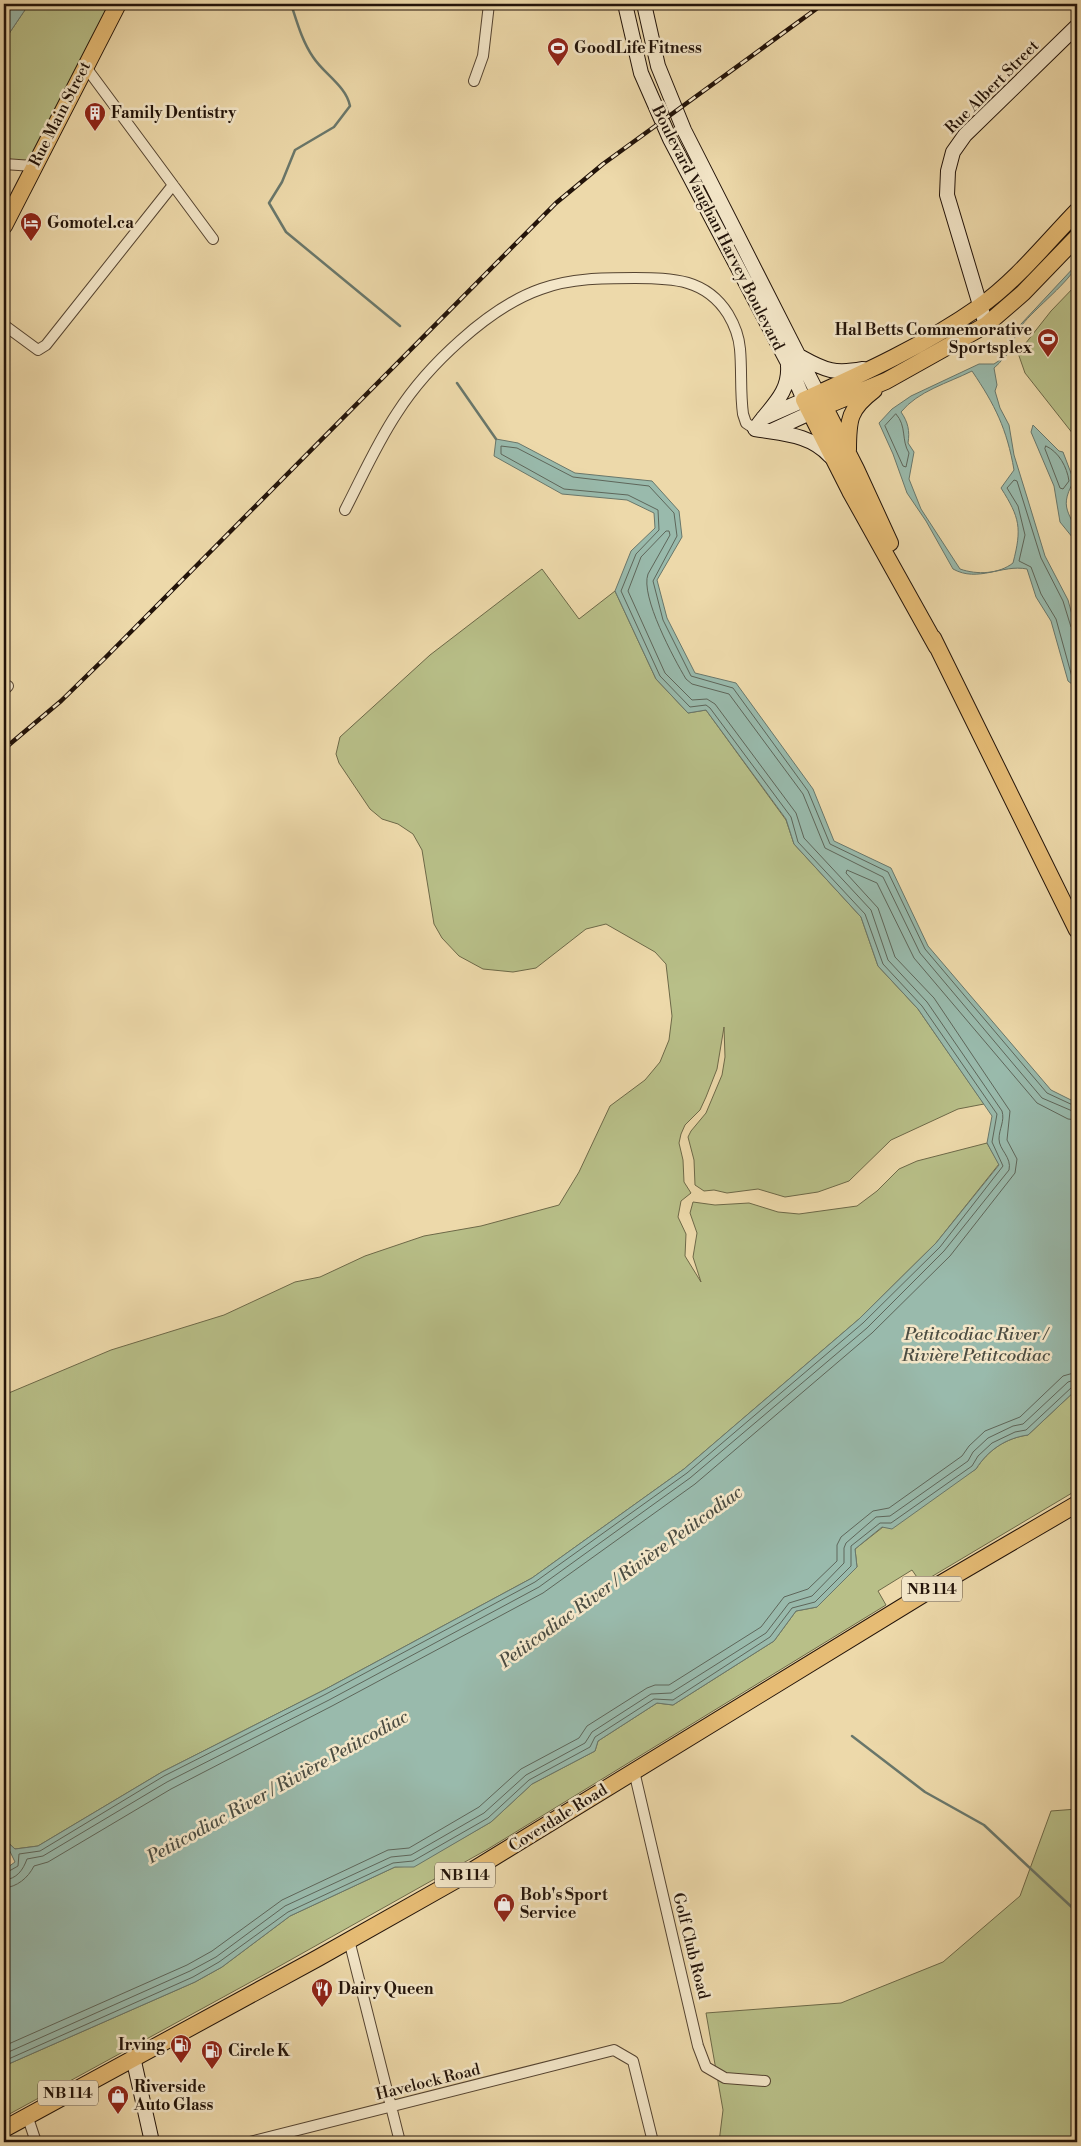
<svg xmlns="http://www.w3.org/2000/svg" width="1081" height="2146" viewBox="0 0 1081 2146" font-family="'Libre Bodoni',serif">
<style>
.green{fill:#b8bf88;stroke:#6d6948}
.water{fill:#99baac;stroke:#69776b;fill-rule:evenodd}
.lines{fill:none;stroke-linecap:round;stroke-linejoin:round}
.shore{stroke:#5e665a;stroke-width:1}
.stream{stroke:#69776b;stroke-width:2.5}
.street-casing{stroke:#554431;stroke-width:12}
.secondary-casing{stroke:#221309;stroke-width:16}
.primary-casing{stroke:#221309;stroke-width:18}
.street{stroke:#f3e6c8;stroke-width:10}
.secondary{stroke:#f3e6c8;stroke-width:14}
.primary{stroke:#e6bc75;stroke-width:16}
.rail-casing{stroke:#221309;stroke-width:4.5}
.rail{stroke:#f3e6c8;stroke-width:2.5;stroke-dasharray:8;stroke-linecap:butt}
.labels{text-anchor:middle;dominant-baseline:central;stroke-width:5;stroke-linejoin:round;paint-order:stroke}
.shield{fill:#f3e6c8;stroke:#615242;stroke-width:1}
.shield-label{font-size:15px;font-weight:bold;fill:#221309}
.poi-label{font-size:16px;font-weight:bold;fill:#221309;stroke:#f3e6c8;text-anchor:start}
.street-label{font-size:16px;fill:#221309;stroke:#f3e6c8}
.water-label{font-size:18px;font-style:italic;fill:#4c4d42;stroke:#f3e6c8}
</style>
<rect width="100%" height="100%" fill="#edd9aa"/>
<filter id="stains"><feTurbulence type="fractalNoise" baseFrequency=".004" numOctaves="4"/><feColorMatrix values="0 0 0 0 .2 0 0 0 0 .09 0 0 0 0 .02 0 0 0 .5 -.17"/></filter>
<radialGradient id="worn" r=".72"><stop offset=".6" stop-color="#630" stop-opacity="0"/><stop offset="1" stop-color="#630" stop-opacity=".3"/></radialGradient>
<path class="green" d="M29,4H118L33,166L4,164V41Z
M1077,284V439L1025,373L1018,353L1051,311Z
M542,569L579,619L615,591L656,679L688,713L706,710L786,820L794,844L861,917L878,966L918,1009L984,1104L958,1109L891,1140L849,1181L818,1192L785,1197L758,1189L727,1193L714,1190L704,1191L695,1185L694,1160L688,1137L691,1131L706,1113L722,1075L725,1057L724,1027L717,1069L706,1097L700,1110L685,1125L681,1134L679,1143L683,1160L684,1182L691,1193L681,1201L678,1217L686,1234L685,1256L701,1282L693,1257L697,1233L690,1213L693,1202L715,1205L749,1203L778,1212L799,1214L857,1206L877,1191L899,1169L917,1161L987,1143L999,1164L936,1243L859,1319L684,1469L532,1578L324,1690L162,1772L38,1846L15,1849L4,1839V1395L111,1350L224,1315L295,1282L320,1277L365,1256L424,1236L481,1226L559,1205L579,1172L610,1106L645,1080L660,1062L669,1040L672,1016L666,964L655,952L606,924L586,929L536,968L513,972L483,969L459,956L442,938L434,924L422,850L413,834L398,824L382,819L370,809L339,763L336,754L340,737L430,655Z
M1077,1389V1490L921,1583L912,1570L878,1591L886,1605L488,1849L269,1972L4,2117V2066L195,1982L222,1967L290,1916L395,1867L414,1866L491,1822L532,1784L595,1751L598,1741L657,1703L673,1705L774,1641L796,1611L817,1607L857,1567L855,1549L883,1527L976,1469C988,1450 1006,1438 1028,1435Z
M1077,1809V2142H719L723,2110L706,2013L841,2003L943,1962L1020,1896L1051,1811Z"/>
<path class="water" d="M4,4H29L4,41Z
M1077,264C1072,280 1034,309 1022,325C1011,340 1009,356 994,368L997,385L995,391L1000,408L1009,425L1014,455L1027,497L1045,556L1068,600L1077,633V688L1068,681L1051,621L1036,597L1027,569C1002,564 978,583 953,569L926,521L907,493L893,454L879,423L892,409L911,396L979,364H994L1000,360L1007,355L1021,324ZM972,371C995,405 1007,429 1014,470L1001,488C1020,518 1022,528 1013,563C999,574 977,575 960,569L921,509L909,479L914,452L908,443C910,431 908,422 901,412C918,391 948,383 972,371Z
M1033,425L1059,451L1063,452L1074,481C1055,513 1077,514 1077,543L1060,522L1054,486L1031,432Z
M496,439L518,443L575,473L652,481L679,511L682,537L657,580L667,618L695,673L736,683L813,789L834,841L891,868L928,946L1051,1090L1077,1103V1389L1028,1435C1006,1438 988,1450 976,1469L892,1529L882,1527L855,1549L857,1567L817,1607L796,1611L774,1641L673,1705L657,1703L598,1741L595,1751L532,1784L491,1822L414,1867H395L290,1916L222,1967L195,1982L4,2066V1870L15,1862L4,1839L15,1849L38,1846L162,1772L324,1690L532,1578L684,1469L859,1319L936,1243L999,1165L987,1143L992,1116L918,1009L878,966L861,917L794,844L786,819L706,710L688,713L656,679L615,591L631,551L655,528L654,513L627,500L562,494L494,456Z"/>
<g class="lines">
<path class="shore" d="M896,414C907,426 901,440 909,453L906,467L903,466L885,426Z
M1046,446C1059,452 1067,467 1069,481L1063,489L1060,488L1045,449Z
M1077,630L1071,627L1063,601L1041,558L1017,481L1014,480L1007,488L1018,506L1025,535L1019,561L1031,567L1041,594L1056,619L1072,677L1077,682
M4,1874L18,1866L19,1854L40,1851L164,1776L326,1694L535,1582L687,1473L863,1323L940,1247L1003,1166L992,1142L997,1114L922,1006L883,964L865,914L798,842L791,817L710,708L706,705L690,707L660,676L621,591L636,554L659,530L658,510L628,495L564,489L501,454V446L517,448L573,477L649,486L674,513L677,536L653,581L663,620L691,676L733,688L808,791L830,844L888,872L925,949L1047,1093L1077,1107
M4,1880C17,1879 23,1870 27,1859L43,1856L167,1782L329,1700L539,1587L690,1478L867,1328L944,1251L1009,1170C1012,1157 999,1150 999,1139C999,1129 1005,1121 1002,1111L927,1002L888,960L871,910L804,838L796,813L715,704L707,699L692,700L665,673L628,591L641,557L666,531H669L670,535L648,574C640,596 674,659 686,679L692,684L729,694L803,794L825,848L883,877L920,953L1042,1098L1077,1113
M4,1888C17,1887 28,1878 34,1866L48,1862L171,1789L332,1706L543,1593L695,1484L872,1333L950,1256L1015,1173L1017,1159L1007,1140L1010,1111L934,998L895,957L878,908L846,873L847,870L877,883L914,958L1037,1103L1068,1119L1077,1120
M4,2046L187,1965L212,1951L282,1900L388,1850L409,1848L479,1807L521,1769L579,1738L587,1726L647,1688L655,1685H669L761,1627L784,1597L808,1589L837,1561V1545L841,1537L873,1511L889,1508L962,1456L969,1446L985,1431L1020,1417L1063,1376L1077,1372
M4,2054L190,1971L216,1957L285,1906L391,1857L411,1855L484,1813L526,1775L585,1743L592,1732L651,1694L671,1693L766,1633L789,1603L812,1596L844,1563V1548L846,1543L876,1517L890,1516L968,1461L973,1452L988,1438L1013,1426L1023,1424L1068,1382L1077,1379
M4,2061L193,1977L219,1962L288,1912L393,1863L413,1861L488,1818L529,1780L590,1747L595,1737L654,1699L673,1700L770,1637L792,1608L815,1602L851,1566V1546L880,1523H891L972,1466L978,1456L992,1443L1015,1432L1026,1430L1072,1387L1077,1386"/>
<path class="stream" d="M291,4C297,22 302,41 313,57C324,74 346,86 350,106L334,127L295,150L282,182L269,203L286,232L400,326
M457,383L496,439
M852,1736L925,1792L984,1825L1077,1912"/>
<g class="street-casing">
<path id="street" d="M85,66L213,239
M474,81L483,56L489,4
M4,164L33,166
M4,325L38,350L46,345L173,185
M345,510C362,477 377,443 397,413C427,366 489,307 541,289C571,278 604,278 635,278C673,278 706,279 728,314C734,324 739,337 740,349C742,371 740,392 743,414L746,423L755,429
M4,690L8,686
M634,1771L698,2046L706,2067L725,2078L765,2081
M349,1940L400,2142
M27,2115L36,2142
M250,2142L614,2050L633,2061L653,2142"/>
</g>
<g class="secondary-casing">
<path id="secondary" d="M625,4L641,73L670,139L788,363L804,400L763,418
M644,4L658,66L684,130L818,394
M986,325L947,195L948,171L953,152L965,135L1077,26
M801,357C826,371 835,374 863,369
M788,366C790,394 769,408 755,429C783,434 810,434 830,456
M771,431L810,413
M133,2057L152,2142"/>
</g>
<g class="primary-casing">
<path id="primary" d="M4,226L118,4
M818,394L856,469L890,543
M816,410L886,381L986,325L1023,293L1077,237
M848,450C848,419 849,409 874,390
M933,638L1077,930
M937,647L850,491L804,400C864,373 925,345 979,307C1016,281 1046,243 1077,211
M4,2129L318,1958L465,1875L935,1587L1077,1504"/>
</g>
<use href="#street" class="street"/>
<use href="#secondary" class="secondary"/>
<use href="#primary" class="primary"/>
<g class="rail-casing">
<path id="rail" d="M4,749L61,701L104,659L556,203L603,164L823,4"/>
</g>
<use href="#rail" class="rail"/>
</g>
<defs>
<g id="stadium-pin" transform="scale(1.125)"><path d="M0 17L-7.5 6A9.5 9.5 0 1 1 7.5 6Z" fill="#8f2418" stroke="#f3e6c8"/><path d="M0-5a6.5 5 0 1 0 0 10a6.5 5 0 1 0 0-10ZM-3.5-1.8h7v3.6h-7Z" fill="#fff"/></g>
<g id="building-pin" transform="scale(1.125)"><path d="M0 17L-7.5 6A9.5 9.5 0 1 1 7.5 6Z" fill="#8f2418" stroke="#f3e6c8"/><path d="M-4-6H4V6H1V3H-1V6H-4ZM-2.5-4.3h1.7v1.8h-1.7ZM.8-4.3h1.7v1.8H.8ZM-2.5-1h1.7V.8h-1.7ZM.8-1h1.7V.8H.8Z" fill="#fff"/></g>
<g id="hotel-pin" transform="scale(1.125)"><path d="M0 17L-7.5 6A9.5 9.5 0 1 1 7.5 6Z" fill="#8f2418" stroke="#f3e6c8"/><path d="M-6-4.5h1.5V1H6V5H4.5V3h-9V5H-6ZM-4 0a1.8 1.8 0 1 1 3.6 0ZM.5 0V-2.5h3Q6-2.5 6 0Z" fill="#fff"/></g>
<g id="shop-pin" transform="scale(1.125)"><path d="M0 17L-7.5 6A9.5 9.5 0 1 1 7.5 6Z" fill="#8f2418" stroke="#f3e6c8"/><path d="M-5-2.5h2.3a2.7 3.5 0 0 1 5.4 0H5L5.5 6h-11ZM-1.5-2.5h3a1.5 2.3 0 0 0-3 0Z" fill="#fff"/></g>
<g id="restaurant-pin" transform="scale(1.125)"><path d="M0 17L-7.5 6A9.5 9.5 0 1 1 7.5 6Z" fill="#8f2418" stroke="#f3e6c8"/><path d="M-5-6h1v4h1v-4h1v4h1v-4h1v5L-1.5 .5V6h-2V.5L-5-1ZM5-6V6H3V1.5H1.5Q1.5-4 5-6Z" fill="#fff"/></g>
<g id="fuel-pin" transform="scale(1.125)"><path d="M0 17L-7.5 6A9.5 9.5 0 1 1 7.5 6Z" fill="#8f2418" stroke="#f3e6c8"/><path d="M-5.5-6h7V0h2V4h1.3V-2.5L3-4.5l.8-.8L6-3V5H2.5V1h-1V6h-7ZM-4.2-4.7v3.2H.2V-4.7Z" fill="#fff"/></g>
</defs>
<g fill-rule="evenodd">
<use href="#stadium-pin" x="558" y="48"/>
<use href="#building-pin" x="95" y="113"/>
<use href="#hotel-pin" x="31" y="223"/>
<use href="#stadium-pin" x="1048" y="339"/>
<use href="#shop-pin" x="504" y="1904"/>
<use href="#restaurant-pin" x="322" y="1989"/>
<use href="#fuel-pin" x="181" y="2045"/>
<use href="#fuel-pin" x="212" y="2051"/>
<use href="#shop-pin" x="118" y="2096"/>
</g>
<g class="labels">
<g class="shield">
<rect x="902" y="1576.5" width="60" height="25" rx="4"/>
<rect x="435" y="1862.5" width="60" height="25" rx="4"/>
<rect x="38" y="2080.5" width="60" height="25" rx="4"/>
</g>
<g class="shield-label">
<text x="932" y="1589">NB 114</text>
<text x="465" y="1875">NB 114</text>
<text x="68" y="2093">NB 114</text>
</g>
<g class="poi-label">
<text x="574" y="48">GoodLife Fitness</text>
<text x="111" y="113">Family Dentistry</text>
<text x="47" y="223">Gomotel.ca</text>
<text x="1032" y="330" text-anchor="end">Hal Betts Commemorative<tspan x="1032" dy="18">Sportsplex</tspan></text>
<text x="520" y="1895">Bob's Sport<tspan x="520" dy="18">Service</tspan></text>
<text x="338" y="1989">Dairy Queen</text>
<text x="165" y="2045" text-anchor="end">Irving</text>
<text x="228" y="2051">Circle K</text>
<text x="134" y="2087">Riverside<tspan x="134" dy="18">Auto Glass</tspan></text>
</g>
<g class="street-label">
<text transform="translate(992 87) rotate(-45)">Rue Albert Street</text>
<text transform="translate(60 114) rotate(-63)">Rue Main Street</text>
<text transform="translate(718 228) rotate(63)">Boulevard Vaughan Harvey Boulevard</text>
<text transform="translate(558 1818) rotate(-32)">Coverdale Road</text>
<text transform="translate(691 1946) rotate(76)">Golf Club Road</text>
<text transform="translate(428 2082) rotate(-14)">Havelock Road</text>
</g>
<g class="water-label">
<text x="976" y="1334">Petitcodiac River /<tspan x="976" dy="21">Rivière Petitcodiac</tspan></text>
<text transform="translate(621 1577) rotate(-36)">Petitcodiac River / Rivière Petitcodiac</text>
<text transform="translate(278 1787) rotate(-29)">Petitcodiac River / Rivière Petitcodiac</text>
</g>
</g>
<rect width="1081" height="2146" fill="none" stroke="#edd9aa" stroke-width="20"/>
<rect x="5" y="5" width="1071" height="2136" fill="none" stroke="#221309" stroke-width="2.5"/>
<rect x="10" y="10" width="1061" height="2126" fill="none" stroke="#221309"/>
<rect width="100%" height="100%" filter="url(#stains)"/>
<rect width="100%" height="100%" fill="url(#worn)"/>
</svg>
